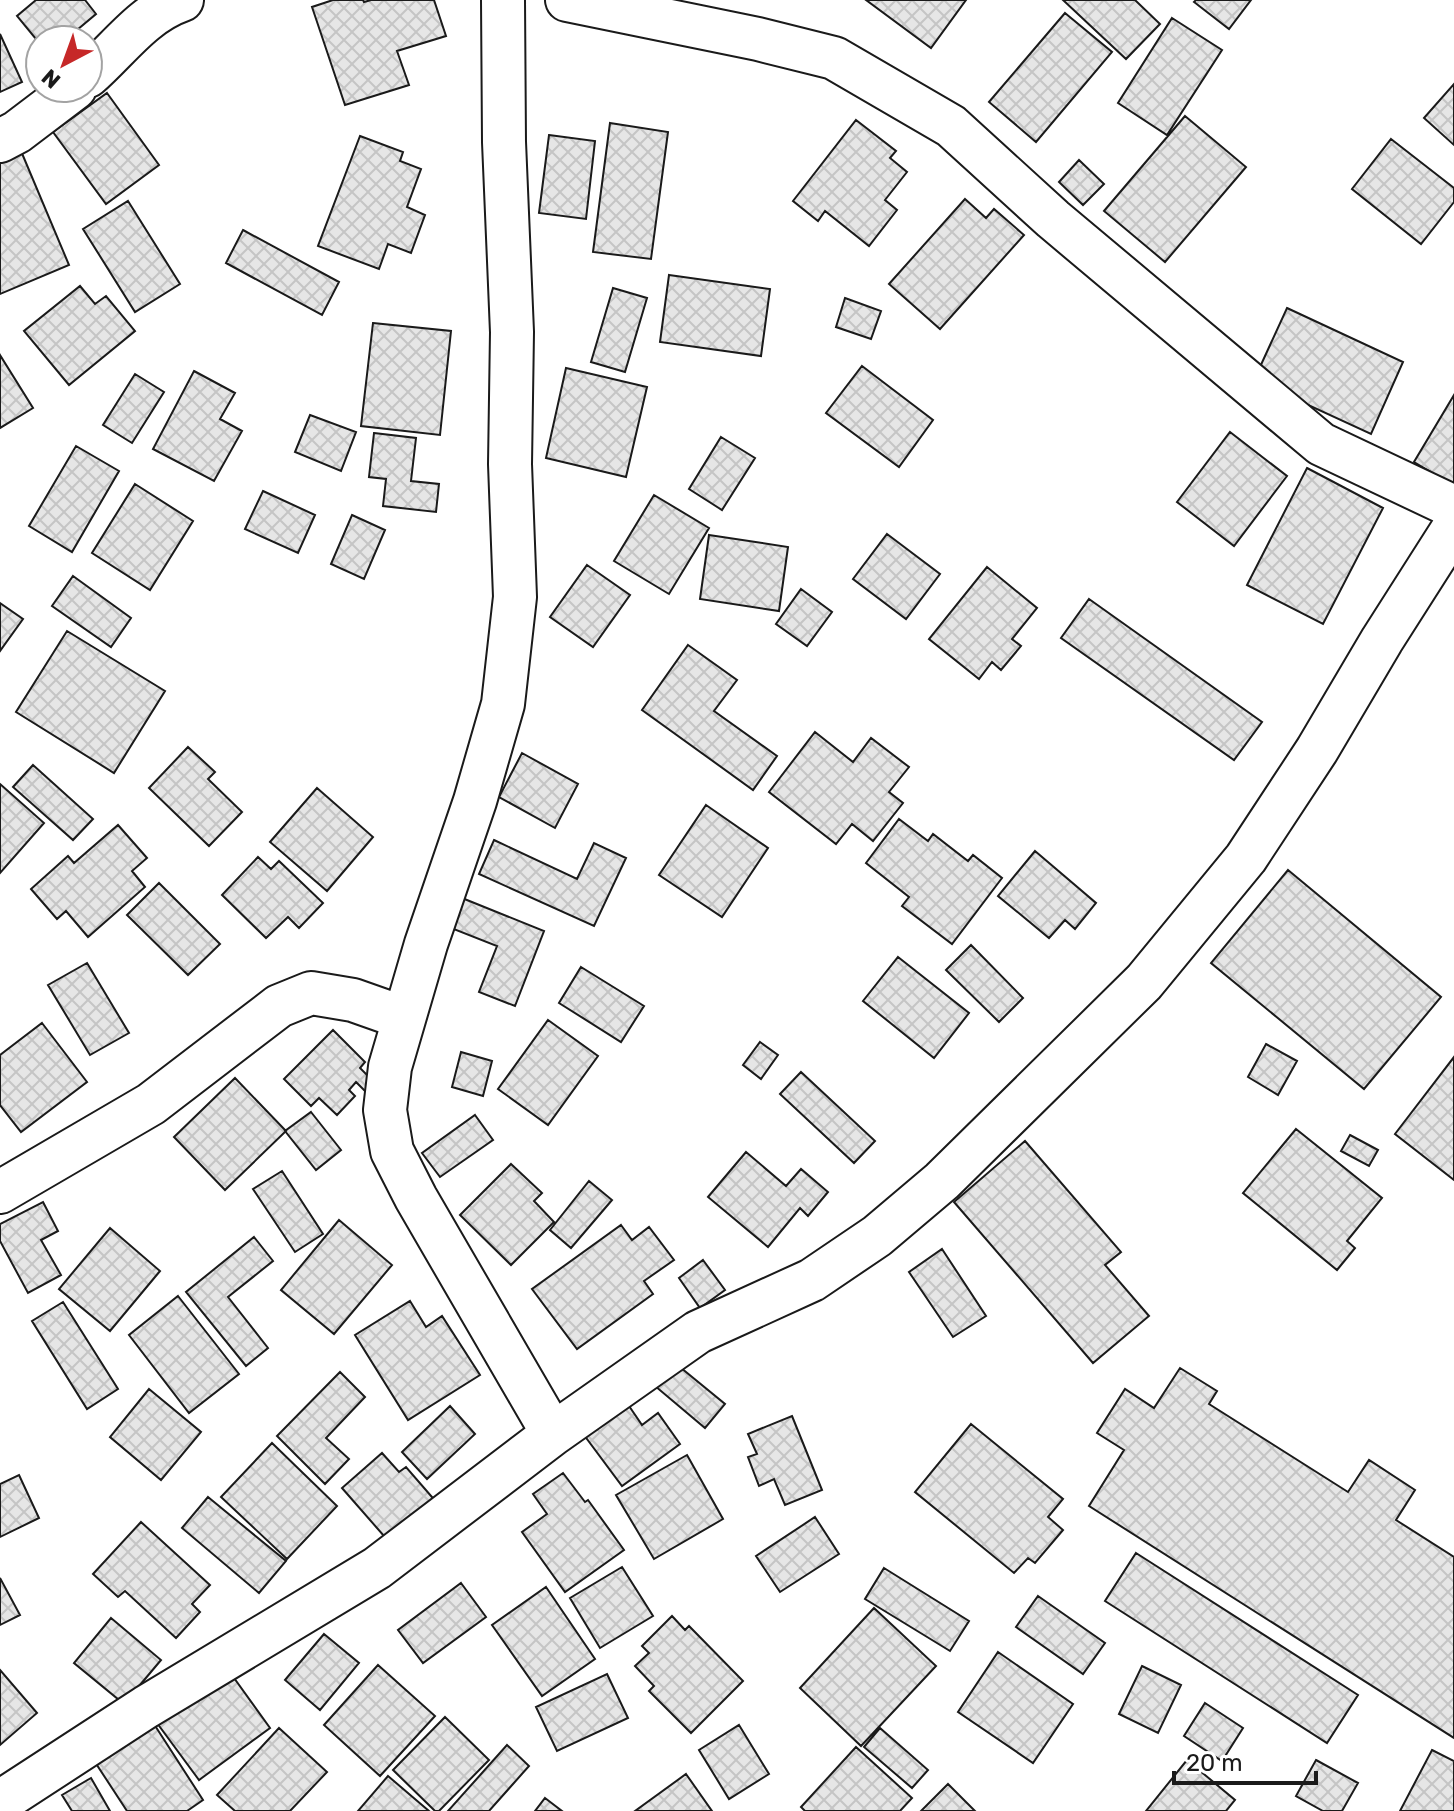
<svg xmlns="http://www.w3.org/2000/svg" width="1454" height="1811" viewBox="0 0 1454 1811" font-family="Rubik,sans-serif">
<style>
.building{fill:url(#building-cross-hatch);stroke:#1a1a1a;stroke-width:2}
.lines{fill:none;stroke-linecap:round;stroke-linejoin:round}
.minor-casing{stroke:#1a1a1a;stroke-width:46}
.minor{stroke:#fff;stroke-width:42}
</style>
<defs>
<pattern id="building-cross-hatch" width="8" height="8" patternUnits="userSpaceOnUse" patternTransform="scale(2)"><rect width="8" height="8" fill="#e6e6e6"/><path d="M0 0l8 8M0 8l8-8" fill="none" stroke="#c5c5c5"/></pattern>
</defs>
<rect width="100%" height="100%" fill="#fff"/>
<path class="building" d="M36,0H85L96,14L65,40H40V44L17,16Z
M333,0H363L364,2L371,0H434L446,36L397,51L409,85L345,105L312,7Z
M866,0H966L931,48Z
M1063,0H1135L1160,24L1126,59Z
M1196,0H1251L1229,29L1194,2Z
M1065,13L1112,52L1036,142L989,102Z
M1172,18L1222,50L1167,135L1118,103Z
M0,34L22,82L0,92Z
M1454,84V145L1424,118Z
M107,93L159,165L106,204L53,132Z
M1185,116L1246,167L1165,262L1104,211Z
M856,120L896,151L890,158L907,172L885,200L897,210L869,246L825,211L818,221L793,201Z
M610,123L668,132L651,259L593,252Z
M549,135L595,141L586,219L539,213Z
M360,136L403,152L400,161L421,169L407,207L425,215L411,253L388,244L379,269L318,246Z
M1391,139L1454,188V202L1421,244L1352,189Z
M21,151L69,265L0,294V160Z
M1079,160L1104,184L1083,205L1059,182Z
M965,199L986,218L994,209L1024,235L940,329L889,284Z
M128,201L180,284L135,312L83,229Z
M243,230L339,282L322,315L226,263Z
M669,275L770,289L761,356L660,342Z
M80,286L95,304L106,296L135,331L69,385L24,331Z
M613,288L647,298L625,372L591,362Z
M845,298L881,311L871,339L836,327Z
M1287,308L1403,362L1371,434L1254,380Z
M373,323L451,331L440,435L361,426Z
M0,355L33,408L0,428Z
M862,366L933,420L899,467L826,413Z
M566,368L647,387L626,477L546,458Z
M194,371L235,393L220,419L242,431L214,481L153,449Z
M135,374L164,392L132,443L103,425Z
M1454,395V486L1414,462Z
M310,415L356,432L341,471L295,452Z
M1230,432L1287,476L1234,546L1177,502Z
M374,433L416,438L411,481L439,484L436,512L383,506L386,479L369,477Z
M721,437L755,458L722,510L689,489Z
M76,446L119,471L72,552L29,526Z
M1307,468L1383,508L1323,624L1247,585Z
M135,484L193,521L150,590L92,553Z
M263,491L315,515L298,553L245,529Z
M654,495L709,528L669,594L614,561Z
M352,515L385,530L364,579L331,564Z
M887,534L940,574L906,619L853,579Z
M709,535L788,547L779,611L700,599Z
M587,565L630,595L593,647L550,617Z
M987,567L1037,608L1012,639L1021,646L1001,670L992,662L979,679L929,639Z
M73,576L131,618L111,647L52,606Z
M801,589L832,612L807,646L776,624Z
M1089,599L1262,722L1234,760L1061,638Z
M0,603L23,619L0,651Z
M67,631L165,691L114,773L16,712Z
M688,645L737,680L714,711L777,756L753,790L642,710Z
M815,732L853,762L871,738L909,767L889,792L903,803L873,841L852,824L836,844L769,792Z
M188,747L215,772L208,779L242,812L209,846L149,788Z
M522,753L578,784L555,828L499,797Z
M33,765L93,819L73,840L13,787Z
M0,784L44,823L0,873Z
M317,788L373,837L327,891L270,842Z
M706,805L768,848L722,917L659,875Z
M899,819L928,841L933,834L968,861L973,855L1002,878L952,944L902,906L909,897L866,863Z
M118,825L147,858L132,871L145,887L88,937L66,911L57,919L31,889L68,856L74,863Z
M494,840L577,879L594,843L626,858L594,926L479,874Z
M1035,851L1096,903L1075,929L1065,920L1049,938L998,896Z
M258,857L271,869L279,861L323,903L299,928L288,917L266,938L222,895Z
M1288,870L1441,997L1364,1089L1211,963Z
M159,883L220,944L188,975L127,915Z
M462,898L544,931L515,1006L479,992L497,946L451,928Z
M971,945L1023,998L999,1022L946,970Z
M898,957L969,1013L934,1058L863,1001Z
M87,963L129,1033L90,1055L48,985Z
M581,967L644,1006L621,1042L559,1003Z
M548,1020L598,1056L548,1125L498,1089Z
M42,1023L87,1082L21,1132L0,1105V1055Z
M333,1030L365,1062L360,1068L374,1082L366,1092L356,1082L349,1090L355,1096L337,1115L319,1098L311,1106L284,1079Z
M760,1042L778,1055L761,1079L743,1065Z
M1266,1044L1297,1061L1278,1095L1248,1077Z
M461,1052L492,1061L483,1096L452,1087Z
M1454,1057V1180L1395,1134Z
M801,1072L875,1141L854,1163L780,1094Z
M235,1078L286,1131L225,1190L174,1137Z
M311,1112L341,1150L316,1170L285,1131Z
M475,1115L493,1140L440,1177L422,1153Z
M1296,1129L1382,1198L1347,1241L1355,1248L1337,1270L1243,1193Z
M1350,1135L1378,1150L1369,1166L1341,1151Z
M1025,1141L1121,1252L1105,1265L1149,1316L1093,1363L954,1202Z
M746,1152L786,1186L801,1169L828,1192L808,1216L800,1208L768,1247L708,1197Z
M511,1164L542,1193L534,1201L554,1222L511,1265L460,1215Z
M282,1171L323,1234L295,1252L253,1189Z
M589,1181L612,1200L571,1248L550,1230Z
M43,1202L58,1231L41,1240L61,1275L28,1293L0,1241V1224Z
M339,1220L392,1265L334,1334L281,1290Z
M621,1225L632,1240L649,1227L674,1260L644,1281L653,1294L577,1349L532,1289Z
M110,1228L160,1271L110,1331L59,1289Z
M254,1237L273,1261L228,1297L268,1348L246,1366L186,1292Z
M942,1249L986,1316L953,1337L909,1272Z
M703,1260L725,1290L700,1308L679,1278Z
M178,1296L239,1374L189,1413L129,1335Z
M410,1301L426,1327L442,1316L480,1375L408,1420L355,1335Z
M63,1302L118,1389L87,1409L32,1321Z
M675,1363L725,1404L705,1428L655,1386Z
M1180,1368L1217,1391L1209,1404L1348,1492L1369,1460L1415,1490L1396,1520L1454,1557V1738L1089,1506L1124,1450L1097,1433L1125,1389L1154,1408Z
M340,1372L365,1397L326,1438L349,1459L325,1484L277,1436Z
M149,1389L201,1432L161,1480L110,1437Z
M627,1403L642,1425L658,1413L680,1444L622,1486L584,1435Z
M450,1406L475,1434L427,1479L402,1452Z
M792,1416L822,1490L785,1505L774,1479L759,1486L748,1457L757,1454L748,1434Z
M971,1424L1063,1499L1048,1517L1063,1530L1035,1563L1028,1558L1014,1573L915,1492Z
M272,1443L337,1506L287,1559L221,1497Z
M382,1453L399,1472L406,1467L438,1504L391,1544L342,1488Z
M687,1455L723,1519L654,1559L616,1495Z
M563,1473L585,1502L588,1500L624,1550L565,1592L522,1532L547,1514L533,1494Z
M19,1475L39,1518L0,1537V1484Z
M208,1497L286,1561L259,1593L182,1528Z
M815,1517L839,1554L780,1592L756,1556Z
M141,1522L210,1585L192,1604L200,1612L176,1638L125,1591L118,1597L93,1574Z
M1136,1553L1358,1695L1327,1743L1105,1601Z
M622,1567L653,1616L600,1648L570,1598Z
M884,1568L969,1621L950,1651L865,1599Z
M0,1578L20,1615L0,1625Z
M461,1583L486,1617L423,1663L398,1630Z
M546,1587L595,1659L542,1696L492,1625Z
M1038,1596L1105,1643L1083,1674L1016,1627Z
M874,1608L936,1666L861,1746L800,1688Z
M672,1616L685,1630L689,1626L743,1681L691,1733L649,1691L654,1686L635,1666L649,1653L642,1646Z
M111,1618L161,1660L124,1704L74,1663Z
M324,1634L359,1663L320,1710L285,1680Z
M998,1652L1073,1704L1033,1763L958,1712Z
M378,1665L435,1716L380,1776L324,1725Z
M1142,1666L1181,1685L1158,1733L1119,1714Z
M0,1670L37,1713L0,1745Z
M229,1671L270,1728L199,1780L157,1723Z
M607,1674L628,1718L557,1751L536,1707Z
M1205,1703L1243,1728L1222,1761L1184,1736Z
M445,1717L489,1760L439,1811H435L393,1770Z
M152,1721L203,1800L187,1811H127L93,1759Z
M739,1725L769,1774L729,1799L699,1750Z
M279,1728L327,1772L290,1811H235L217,1795Z
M880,1728L928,1770L912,1788L864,1747Z
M507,1745L529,1766L489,1811H448Z
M856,1747L912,1798L900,1811H805L801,1807Z
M1432,1750L1454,1761V1811H1400Z
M1187,1760L1235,1800L1226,1811H1146Z
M1316,1760L1358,1783L1342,1811H1323L1296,1796Z
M686,1774L712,1811H635Z
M388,1776L429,1811H358Z
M91,1778L110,1811H72L62,1795Z
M948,1784L975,1811H921Z
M545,1798L562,1811H535Z"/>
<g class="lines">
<g class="minor-casing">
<path id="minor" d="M503,0L504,142L512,332L510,464L515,597L503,704L475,801L426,944L390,1067L385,1110L392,1151L416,1198L553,1434
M567,0L758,39L834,58L951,126L1053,219L1321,444L1454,507
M88,76C119,49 142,14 182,0
M0,141L17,132L75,88
M0,1192L151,1104L279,1006L311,993L353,1000L404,1018
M0,1802L146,1707L377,1568L553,1434L698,1332L812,1280L877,1236L942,1181L1144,982L1246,858L1317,750L1382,640L1454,527"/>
</g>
<use href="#minor" class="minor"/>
</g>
<g transform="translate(64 64) rotate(221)"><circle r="38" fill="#ffffff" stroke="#a3a3a3" stroke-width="2"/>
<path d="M0-6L14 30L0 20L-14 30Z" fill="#c62828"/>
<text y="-12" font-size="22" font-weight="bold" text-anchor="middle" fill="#1a1a1a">N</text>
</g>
<path d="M1174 1771v12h142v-12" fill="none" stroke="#1a1a1a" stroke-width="4"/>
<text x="1186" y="1771" font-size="24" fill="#1a1a1a" stroke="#ffffff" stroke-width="6" paint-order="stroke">20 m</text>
</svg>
